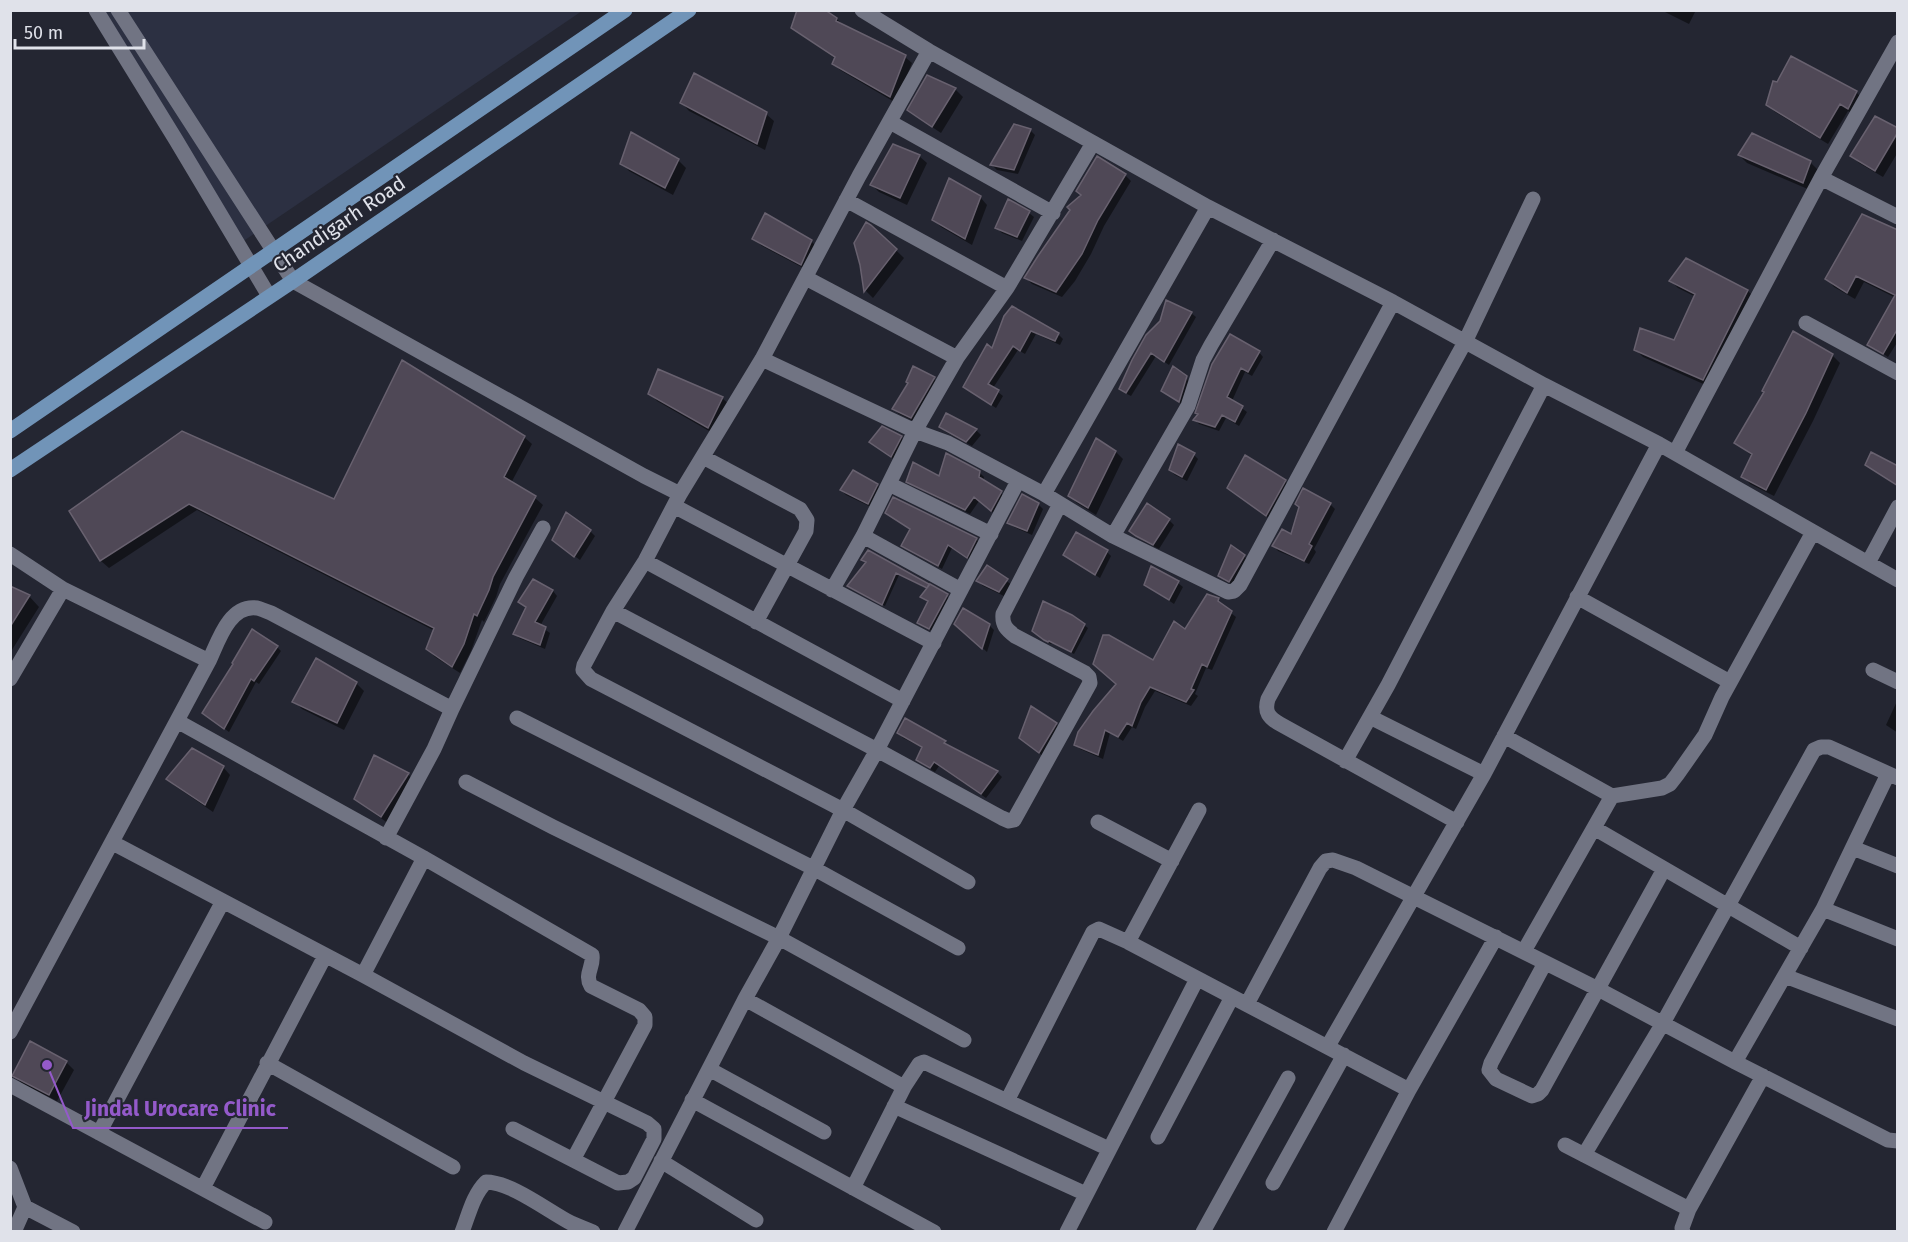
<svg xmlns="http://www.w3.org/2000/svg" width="1908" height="1242" viewBox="0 0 1908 1242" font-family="'Fira Sans',sans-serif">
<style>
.built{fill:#2c3042}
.shadow{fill:#0007}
.building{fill:#4f4856;stroke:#68616f;stroke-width:1.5}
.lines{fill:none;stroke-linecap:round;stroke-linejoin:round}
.minor{stroke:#717483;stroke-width:15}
.major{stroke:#7194b8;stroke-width:15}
.labels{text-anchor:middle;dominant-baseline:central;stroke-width:4.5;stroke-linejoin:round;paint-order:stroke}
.street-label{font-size:20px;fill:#e0e2ea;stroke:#242632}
.leader{fill:none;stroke:#945aca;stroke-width:2}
.callout-dot{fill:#945aca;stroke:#242632;stroke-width:2}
.callout-label{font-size:21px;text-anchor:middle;font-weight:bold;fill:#945aca;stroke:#242632;stroke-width:4.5;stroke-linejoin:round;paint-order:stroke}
</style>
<rect width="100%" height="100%" fill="#242632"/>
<path class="built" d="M96,11H582L239,244Z"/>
<path class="shadow" d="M1661,10H1696L1689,24Z
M837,19L844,26L905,57L912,63L896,103L840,70L833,63L836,59L800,34L793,28Z
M928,77L956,90L963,97L941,133L917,117L909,110Z
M1856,92L1864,100L1856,115L1848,111L1828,144L1775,112L1767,104Z
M682,103L766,114L774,121L765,150L689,111Z
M1030,130L1035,135L1018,174L997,170L992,165Z
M1898,130V152L1883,177L1859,163L1852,155Z
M632,134L678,160L686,168L673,195L629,171L622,163Z
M1753,135L1811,163L1818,170L1810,190L1747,163L1739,155Z
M919,156L927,163L907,205L879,192L872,185Z
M1097,158L1125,175L1131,181L1104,226L1091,254L1075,281L1062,297L1032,284L1026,278L1083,195Z
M980,197L987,205L972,245L941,227L933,219Z
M1009,201L1029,213L1034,217L1022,241L1002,233L997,228Z
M1863,216L1898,299L1864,282L1855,299L1834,287L1827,279Z
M871,226L904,258L873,298L866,291L862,264Z
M754,239L811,241L819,249L809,271L762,246Z
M1671,281L1748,291L1755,298L1710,387L1643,357L1636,350L1675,342L1696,297L1678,288Z
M1012,308L1058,334L1063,339L1060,345L1036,334L1025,354L1018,350L993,388L1003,396L996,408L970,391Z
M1898,311V341L1888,357L1869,344Z
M1191,313L1196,317L1169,365L1156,356L1131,396L1125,393L1121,388L1133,360Z
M1259,352L1263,357L1252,376L1245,372L1232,401L1247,412L1239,426L1226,418L1219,431L1199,424L1195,420L1199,415L1213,364Z
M1832,355L1840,363L1813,421L1774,496L1750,484L1743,476L1752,456L1736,443Z
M1186,378L1191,383L1184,406L1163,391Z
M934,379L938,383L916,422L899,414L894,409Z
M650,393L722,398L730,405L716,435L657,401Z
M947,415L976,430L981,435L972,446L946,432L941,427Z
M182,433L335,501L524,437L532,444L511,483L535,498L543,505L500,584L496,597L484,622L482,620L471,651L460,673L435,657L428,649L435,631L197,510L109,568L101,561L71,512Z
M901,437L906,442L896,461L871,442Z
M1116,452L1123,459L1096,515L1077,503L1070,496Z
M1194,455L1198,459L1187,481L1175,475L1170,470Z
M979,472L984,477L983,481L1006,497L996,515L979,501L970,514L913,486L908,481Z
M1285,481L1292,489L1274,522L1237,495L1229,488Z
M877,485L882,490L873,508L846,495L841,490Z
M1304,490L1330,504L1335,509L1314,549L1316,552L1309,564L1278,551L1274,546L1292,536Z
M1038,504L1043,509L1032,535L1014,527L1009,522Z
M1169,520L1174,525L1159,549L1143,541L1136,535Z
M590,531L595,536L580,560L559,545Z
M976,539L980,543L971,560L952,548L942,569L907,550L903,546Z
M1107,552L1111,556L1100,578L1070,559L1065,555Z
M1244,556L1249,561L1234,585L1225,581L1220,576Z
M863,560L928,585L949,598L932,631L919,623L929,602L925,599L928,589L899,575L885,606L849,586L867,563Z
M987,567L1012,585L1004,596L983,586L978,581Z
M534,581L553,591L557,596L540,626L550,633L545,649L519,638L515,633L527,608L520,602Z
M1178,583L1183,587L1174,604L1145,584Z
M10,587L29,596L39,607L10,653Z
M1218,600L1222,606L1236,617L1212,670L1206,668L1195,694L1198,696L1191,706L1155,691L1145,707L1136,729L1132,727L1123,741L1110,733L1103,759L1080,749L1076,744L1154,662Z
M956,623L989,625L994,630L987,652Z
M1084,625L1088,628L1074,654L1052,643L1051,644L1049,643L1037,634Z
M277,647L281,651L259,684L256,682L229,732L209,717Z
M356,683L364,691L344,730L302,709L294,701Z
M1898,699V733L1886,725Z
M1056,724L1060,729L1044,757L1020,738Z
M899,733L945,742L949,747L997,772L1002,777L986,798L939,766L935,772L922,764L917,760L923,748L903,738Z
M223,767L230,775L213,812L175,786L168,779Z
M408,774L415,782L389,824L364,806L356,798Z
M31,1044L66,1062L74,1070L57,1101L21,1083L14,1075Z"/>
<path class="building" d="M797,10H825L837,18L836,21L906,55L890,97L832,64L835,57L791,28Z
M1791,56L1857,91L1848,109L1840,104L1820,138L1766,105L1773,81L1777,82Z
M694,73L767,112L757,144L680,103Z
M927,75L956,88L932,127L907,110Z
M1875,116L1898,128V132L1875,171L1850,156Z
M1014,124L1031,129L1014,170L990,165Z
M631,132L679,159L665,188L620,164Z
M1752,133L1811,161L1803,183L1738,155Z
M893,144L920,155L900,198L870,185Z
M1097,156L1126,174L1098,220L1082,254L1056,292L1024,278L1038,256L1070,210L1067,207L1081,195L1076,191Z
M949,178L981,196L965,239L932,220Z
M1008,199L1030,211L1017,237L995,228Z
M765,213L812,240L801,265L752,239Z
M1862,214L1898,230V328L1883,354L1867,345L1895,295L1856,276L1847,293L1825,279Z
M866,222L871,225L897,249L864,292L860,265L854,243Z
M1686,258L1748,290L1703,380L1634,350L1640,328L1674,340L1695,294L1669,281Z
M1166,300L1192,312L1164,362L1151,353L1126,393L1119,389L1132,360L1146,335L1160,321Z
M1012,306L1059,333L1055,341L1031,331L1020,351L1013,346L988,384L999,390L991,405L963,387L987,344L992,348L1004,316Z
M1793,331L1833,354L1806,413L1766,490L1741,477L1752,454L1734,443L1764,392L1762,391Z
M1230,334L1260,351L1248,372L1241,368L1227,397L1243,406L1235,422L1222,415L1215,427L1193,420L1198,414L1195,413L1212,364Z
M402,360L525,436L504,477L536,496L493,577L489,590L477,616L474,614L464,644L452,667L426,649L434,628L189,504L100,561L69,511L182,431L334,499Z
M913,366L935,377L911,418L892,409L908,383L906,382Z
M1173,366L1187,376L1179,402L1161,391Z
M658,369L723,397L708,428L648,394Z
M946,413L977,429L966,442L939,427Z
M882,426L902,436L891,457L869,442Z
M1096,438L1116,451L1088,508L1068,496Z
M1178,444L1195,453L1182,477L1169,470Z
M1871,452L1898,466V486L1865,465Z
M946,453L980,471L979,477L1002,491L991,511L974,497L965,510L906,482L913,462L939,476Z
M1245,455L1286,480L1266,516L1227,488Z
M853,470L878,484L868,504L840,490Z
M1303,488L1331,503L1309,544L1312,546L1304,561L1272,546L1282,529L1291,534L1299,507L1295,504Z
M1022,494L1039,503L1027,531L1007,523Z
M893,497L977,538L967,558L948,545L938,566L901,546L910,529L885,513Z
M1147,503L1170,519L1153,545L1136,536L1129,531Z
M566,512L591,530L574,557L552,540Z
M1076,532L1108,550L1095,575L1063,555Z
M1231,545L1245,555L1229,582L1218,576Z
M868,550L929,584L927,588L930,584L948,594L929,629L917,623L928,601L920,597L927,588L896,573L882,605L847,586L866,562L861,560Z
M987,565L1008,579L999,592L976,581Z
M1151,566L1179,581L1169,600L1144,585Z
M533,579L553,590L535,622L546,627L540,645L513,634L526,607L518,602Z
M10,586L30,595L10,627Z
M1207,594L1219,598L1218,601L1232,611L1207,667L1202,664L1191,689L1194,690L1186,702L1150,687L1141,702L1132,726L1127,723L1118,737L1105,730L1098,755L1074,745L1078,732L1093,711L1116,684L1093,664L1103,635H1109L1153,660L1174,621L1185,629Z
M1043,601L1072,615L1085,624L1071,652L1049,641L1048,642L1044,640L1032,631Z
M963,608L990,624L982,649L954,624Z
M252,629L278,646L254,681L251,679L224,729L202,713L233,664L232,663Z
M316,658L357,682L337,723L292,702Z
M1031,706L1057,723L1039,753L1019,738Z
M905,718L946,741L944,743L998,771L981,794L934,762L930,768L916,760L922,747L897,733Z
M192,748L224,766L205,805L166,779Z
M374,755L409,773L381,817L354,799Z
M30,1041L67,1061L49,1095L12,1076Z"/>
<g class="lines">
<path class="minor" d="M96,10L176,140L269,296
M118,10L293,281L644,476L680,494
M862,10L929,51L1208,207L1393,302L1544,385L1659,444L1868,563L1898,507
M929,51L859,176L762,359L680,494L645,561L613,611L584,665L583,670L591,679L843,810L968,882
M890,122L1053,213
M1821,178L1898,217
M846,200L1007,288
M806,278L957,358
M1806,323L1898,373
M762,359L915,431L948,443L1044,494L1113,536L1228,592L1234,591L1240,585L1393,302
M1675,453L1821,178L1898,42
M703,457L800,509L807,520L806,531L756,622
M889,484L991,534
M1044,494L1208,207
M674,506L934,643
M863,536L961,590
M1113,536L1188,406L1203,360L1211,345L1273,240
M10,554L63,589L209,661L10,1032
M645,561L903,701
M1868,563L1898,580
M832,590L863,536L915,431L957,358L1007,288L1093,143
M1577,597L1730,682
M613,611L877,750L1002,818L1009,821L1014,820L1090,683L1089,677L1085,673L1015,636C1006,629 1002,625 1003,614L1060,504
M209,661C218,642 229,604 257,608C261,609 266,611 271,613L452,709L516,577L543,528
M1873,670L1898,682
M10,679L63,589
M1370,717L1484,774
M517,718L813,868L958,948
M177,721L424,858L592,955C594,967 584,974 591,986L639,1010L645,1017V1025L573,1160
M1504,736L1612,796L1524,951
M1345,761L1388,685L1544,385
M466,782L553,827L779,938L964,1040
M1612,796L1662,788L1670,784L1677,775L1705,735L1722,697L1813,532
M1098,822L1172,861
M1457,822L1280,724C1269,718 1264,712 1268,699L1465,342L1533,199
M1594,828L1801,948
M386,838L434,749L452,709
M113,843L363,975L524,1063L647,1123L654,1129V1139L634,1178L628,1182L618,1183L513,1129
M1853,848L1898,866
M1823,909L1898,939
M1128,942L1199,810
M1545,963L1491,1063L1489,1070L1496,1079L1532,1096L1538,1094L1542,1090L1664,869
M363,975L424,858
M1785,976L1898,1019
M745,999L904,1087
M1247,1004L1320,868L1326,861L1333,860L1356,868L1598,989L1735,1062L1888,1140L1898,1141
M1328,1046L1484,774L1659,444
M1735,1062L1823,909L1888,774
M267,1063L453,1167
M709,1069L824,1132
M10,1085L265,1222
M692,1100L934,1232
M1007,1101L1109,1149
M894,1106L1086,1194
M99,1133L223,901
M1158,1137L1232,997
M1565,1145L1689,1209
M1584,1155L1663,1023L1814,750L1821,747H1829L1898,778
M661,1161L756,1220
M10,1168L25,1207L14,1232
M1273,1183L1344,1055
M203,1188L325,956
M853,1188L904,1087L919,1064L924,1062L1007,1101L1093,932L1099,929L1128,942L1409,1090
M25,1207L73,1232
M462,1232C469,1214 473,1195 486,1182C511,1182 548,1211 571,1223C578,1226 585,1229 593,1232
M625,1232L745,999L779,938L843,810L877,750L1018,481
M1067,1232L1197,979
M1203,1232L1288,1078
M1334,1232L1409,1090L1496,937
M1683,1232L1682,1228L1689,1209L1763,1076"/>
<path class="major" d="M10,431L625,10
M10,470L293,281L689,10"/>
</g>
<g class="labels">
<g class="street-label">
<text transform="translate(339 224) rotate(-34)">Chandigarh Road</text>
</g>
</g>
<path class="leader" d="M47 1065L73 1128H288"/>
<circle class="callout-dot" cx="47" cy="1065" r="6"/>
<g class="callout-label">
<text x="180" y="1116">Jindal Urocare Clinic</text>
</g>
<rect width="1908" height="1242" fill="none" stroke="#e0e2ea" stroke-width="24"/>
<path d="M15 39v9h129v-9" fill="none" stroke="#e0e2ea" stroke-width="3"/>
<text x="24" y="39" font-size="18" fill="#e0e2ea" stroke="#242632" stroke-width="4.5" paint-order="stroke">50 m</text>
</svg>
